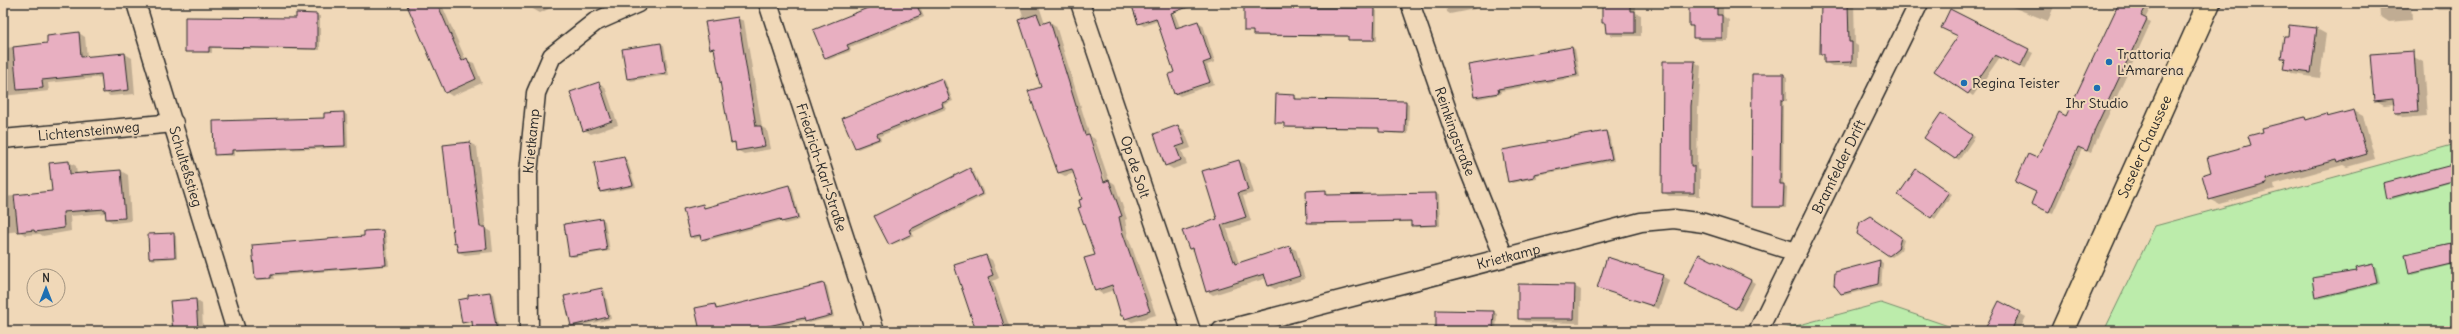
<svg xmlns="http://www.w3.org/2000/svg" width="2459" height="334" viewBox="0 0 2459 334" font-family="Delius,sans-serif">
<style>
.green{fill:#bcecab;stroke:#748c6b}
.shadow{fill:#0003;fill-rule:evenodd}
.building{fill:#e8afc1;stroke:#2b2b2b}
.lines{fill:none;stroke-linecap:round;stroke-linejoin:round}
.street-casing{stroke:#2b2b2b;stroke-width:21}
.primary-casing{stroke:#2b2b2b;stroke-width:25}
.street{stroke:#f0d8b8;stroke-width:18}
.primary{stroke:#f9ddab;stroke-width:22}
.poi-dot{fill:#1f6fb2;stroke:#f0d8b8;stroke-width:1.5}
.labels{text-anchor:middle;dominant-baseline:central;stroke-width:4;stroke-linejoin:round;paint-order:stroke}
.poi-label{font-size:14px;fill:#2b2b2b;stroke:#f0d8b8;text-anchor:start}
.street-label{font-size:14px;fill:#2b2b2b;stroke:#f0d8b8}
</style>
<rect width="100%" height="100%" fill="#f0d8b8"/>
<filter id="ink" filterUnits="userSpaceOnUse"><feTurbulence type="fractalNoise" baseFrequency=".025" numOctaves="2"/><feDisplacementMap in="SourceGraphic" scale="8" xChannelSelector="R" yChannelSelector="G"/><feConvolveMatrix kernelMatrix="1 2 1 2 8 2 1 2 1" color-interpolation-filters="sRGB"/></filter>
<g filter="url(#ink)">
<path class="green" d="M2456,144V331H2104L2155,226Z
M1881,303L1963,331H1777Z"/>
<path class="shadow" d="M407,3H441L466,60L474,63L482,83L452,96L446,92Z
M530,3H561L540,13L533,9Z
M883,3H918L924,17L850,47L851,51L828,60L825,58Z
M1019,3H1038L1045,24L1050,22L1056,26L1090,136L1095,139L1109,180L1115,184L1127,219L1125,220L1128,236L1156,315L1132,322L1122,316L1114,290L1102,294L1096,290V255L1075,173L1065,176L1059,173L1029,92L1043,87ZM1089,137H1091L1107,186L1105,187Z
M1132,3H1171L1180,28L1198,22L1203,25L1215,62L1207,65L1214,84L1180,96L1175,93L1176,73L1158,21L1144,26L1139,23Z
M1264,3L1268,5V9H1374L1377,11V41H1352L1349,37L1257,36L1254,32L1245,30Z
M1446,3H1486L1474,5L1475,9L1450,14L1447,12Z
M1603,3H1636V13L1641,15V36H1613L1607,32V24L1603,22Z
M1690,3H1723V16L1729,20L1728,41H1701L1694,37V28L1690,25Z
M1821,3H1854L1855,44L1858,46V66H1832L1825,62V55L1821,53Z
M2002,3H2053L2055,4L2048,21Z
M2117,3H2153L2145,19L2151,22L2091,153L2082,149L2053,213L2036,206L2038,160L2066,117L2120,5Z
M2290,3H2302L2300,7Z
M2371,3H2411L2412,20L2389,22L2380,16L2379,4Z
M2430,3H2456V10H2438L2430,6Z
M1950,11L2033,53L2025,69L2000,57L1973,96L1936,71L1960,36Z
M297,14L320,16V50L212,48V53L186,51L297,19Z
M737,18L744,21L762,127L767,130L771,149L744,154L737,150L736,145L732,142L716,51L711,48Z
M2290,26L2317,29L2326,34L2320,78L2293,74L2284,69L2286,59L2283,57Z
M79,33L85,37L87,57L125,54L132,58L135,94L110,96L104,92L103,77L48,83L49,91L3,96V40L4,48L49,44Z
M661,44L664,45L669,75L631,81L628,79L623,50Z
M1572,48L1575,49L1580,77L1501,91V94L1478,99L1475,97Z
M2414,57L2423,62L2427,116L2404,118L2395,113V104L2384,105L2375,100Z
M1695,62L1701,66L1698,111L1697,169L1700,171V196H1669L1663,192Z
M1784,75L1787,77V101H1783V185L1787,187L1786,208H1755L1752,206Z
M941,79L945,81L953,101L944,105L946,109L880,136L881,140L858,149L855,147Z
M599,83L605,87L618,125L591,134L584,130Z
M1277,95L1295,96L1298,100L1406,102L1409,104L1408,134L1383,133L1380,129L1288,128L1285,124L1276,122Z
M2354,111L2363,116L2375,159L2347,167L2343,165L2274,184L2275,189L2219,204L2210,199L2212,173L2252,146L2305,118L2308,120L2326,115L2330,118Z
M344,113L347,115L348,148L235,151V156L215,155Z
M1944,116L1975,137L1959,160L1926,137Z
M1178,126L1184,130L1191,148L1182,151L1187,164L1173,169L1166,165Z
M1606,132L1609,134L1614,161L1537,175V178L1512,183L1509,181L1503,151Z
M470,143L477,147L486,229L491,232L493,252L465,255L458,252L457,244L455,242Z
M624,158L627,160L636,187L604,193L601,192Z
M1239,161L1245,164L1254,193L1243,196L1251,221L1227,229L1239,263L1290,247L1296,250L1305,279L1275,289L1269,286L1267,278L1213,295L1207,291L1195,252L1190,249L1218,220Z
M69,162L76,166L77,175L121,171L128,175L131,221L114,223L107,219L106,213L70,216L71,231L43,236L40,234L25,235L19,231L3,233V188L4,197L53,192Z
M2456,167V181L2390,200L2387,198Z
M970,170L973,171L985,195L890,244L876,216Z
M1919,172L1952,194L1935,219L1899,195Z
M789,186L792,188L800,220L785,224L782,221L705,241L701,237L694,239L691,237L684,210L702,205L706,208Z
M1326,191L1329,196L1436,194L1439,195L1440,226L1415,227L1412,222L1311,224L1308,222Z
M602,219L605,221L610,251L573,257L570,255Z
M1873,219L1904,240L1901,250L1892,257L1889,255Z
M383,231L386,233L389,266L274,276L275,279L259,280L256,279Z
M173,234L176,236L177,258L153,260L150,258Z
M913,234L914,236L891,245Z
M2456,242V264L2413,275L2410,274L2406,255Z
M986,256L992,260L999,278L993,281L1011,331H977Z
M1880,261L1883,263L1881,286L1845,295L1841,293Z
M2372,265L2376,267L2380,284L2319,299L2316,297Z
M1662,276L1669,280L1659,309L1598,287Z
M1750,280L1755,283L1741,311L1690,286Z
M824,284L827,286L834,317L809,323L806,320L756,331H702L715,305L718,309Z
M1574,286L1581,290L1580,323L1525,322L1519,318Z
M602,289L605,291L611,319L575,327L572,325Z
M490,293L493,294L499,331H474L473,323L463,322L469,296Z
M196,300L202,304L203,331H172L171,302Z
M1494,312L1497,314L1496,331H1437Z
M2019,313L2026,317L2019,331H1987Z"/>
<path class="building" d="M406,3H437L462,61L467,58L476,79L445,93Z
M880,3H916L921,15L847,45L849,49L825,59L813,30Z
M1131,3H1191V6L1171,13L1176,28L1198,21L1211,60L1203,63L1210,82L1174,94L1168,75L1174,72L1156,18L1138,24Z
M1244,3H1265V8H1375L1374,40H1348V36L1253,35V31H1244Z
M1602,3H1630V11H1635V33H1606L1605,23H1602Z
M1689,3H1717V15H1722V38H1693V26H1689Z
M1821,3H1848L1849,42H1852V62L1824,63V54H1820Z
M2119,3H2148L2141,16L2147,19L2095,129L2087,151L2078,147L2049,212L2031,204L2036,192L2015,182L2028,154L2037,158L2059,112L2066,116Z
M1950,9L2029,49L2020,67L1995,55L1968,94L1934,71L1958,36L1941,28Z
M296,13L317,14V49L209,47V52H185V17L296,18Z
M1037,14L1041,24L1050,21L1085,135L1089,134L1104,182L1109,180L1122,216L1119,217L1122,231L1150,311L1125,319L1124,316H1121L1112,285L1095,291L1084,258L1095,255L1078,208L1081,207L1079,200L1082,199L1072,169L1058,173L1028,91L1041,87L1019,20Z
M738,17L756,126H761L765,146L736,151L735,142L731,143L714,48L710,49L705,22Z
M2289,25L2317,28L2311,73L2283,69L2285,58H2281L2284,36H2288Z
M79,32L81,57L125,53L129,90L103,93L101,74L42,80L43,88L17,90L13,47L47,43V36Z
M661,43L666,73L627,79L622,49Z
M1572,47L1577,75L1498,89L1499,93L1474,97L1468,65Z
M2414,51L2418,112L2395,113L2393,99L2374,101L2370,54Z
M1663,61H1695L1691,106V166H1694V193H1662Z
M1752,74H1784V100H1781L1780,184H1784L1783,207H1751Z
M942,78L950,100L942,103L943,107L877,134L879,139L855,148L842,118Z
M599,82L612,121L583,131L570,92Z
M1276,94L1295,95V99L1406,101L1405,133L1379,132V128L1284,127V123H1275Z
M2354,110L2367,154L2337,163L2336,160L2266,179L2267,184L2209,200L2202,175L2211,172L2207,157L2251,145L2248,136L2263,132L2262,128L2305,117L2306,120L2326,114L2327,117Z
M344,112L345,146L232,150V154L214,155L213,121L324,118V113Z
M1941,113L1972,135L1955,159L1924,138Z
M1178,125L1185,144L1176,147L1181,160L1165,166L1154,134Z
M1606,131L1612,159L1534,174V177L1508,182L1502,150Z
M470,142L480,227H485L487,249L458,252L456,242L454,243L443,145Z
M624,157L633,185L600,192L594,163Z
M1239,160L1248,190L1238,193L1246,217L1221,225L1235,264L1290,246L1300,276L1268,286L1264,274L1206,292L1193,248L1189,249L1182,231L1217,219L1202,171Z
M69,161L70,174L121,170L125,218L106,219L105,209L63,212L64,228L35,232L34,230L18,232L14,195L52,191L49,163Z
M2456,164V180L2386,199L2383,183Z
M970,168L982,194L909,230L912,234L889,245L874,216Z
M1916,169L1949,192L1931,218L1898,195Z
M789,185L798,218L781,222L780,219L701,240L700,235L690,237L683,209L703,204L704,208Z
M1326,190V195L1436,193L1437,225L1411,226V221L1307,223L1306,191Z
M1870,216L1901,237L1898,249L1889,256L1857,234L1860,222Z
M602,218L607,250L569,256L564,224Z
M383,230L386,265L272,274V278L255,279L252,245L364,236V231Z
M174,233L175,257L149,258L148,234Z
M2456,243V263L2409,274L2405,254Z
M1699,254L1751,280L1736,309L1684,284Z
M986,255L993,275L988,277L1006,331H976L954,265Z
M1607,257L1663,275L1653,306L1597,288Z
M1880,260L1878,284L1841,294L1834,285L1835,272Z
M2373,264L2377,283L2315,298L2312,278L2357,271L2356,268Z
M824,283L832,315L805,322L804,318L746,331H700L695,308L715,304L716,309Z
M1518,284L1575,285L1574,319H1518Z
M602,288L608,317L571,326L564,296Z
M490,292L497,331H473L472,321L462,323L458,300L468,298V295Z
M196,299L198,331H173L170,301Z
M1999,301L2020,312L2011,331H1984Z
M1436,310L1494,311L1493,331H1436Z"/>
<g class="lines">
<g class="street-casing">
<g id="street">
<path id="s1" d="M136,3L236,331"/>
<path id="s2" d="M768,3L875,331"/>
<path id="s3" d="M1080,3L1191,331"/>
<path id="s4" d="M1410,3L1459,145L1504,257"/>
<path id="s5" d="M3,139L174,123"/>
<path id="s6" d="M529,331L528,174L536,93L552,56L595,22L638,3"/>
<path id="s7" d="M1221,331L1641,222L1674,219L1704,223L1796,252"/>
<path id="s8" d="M1758,331L1919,3"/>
</g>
</g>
<g class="primary-casing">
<g id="primary">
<path id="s9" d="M2062,331L2209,3"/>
</g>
</g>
<use href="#street" class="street"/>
<use href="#primary" class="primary"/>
</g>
</g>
<g class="poi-dot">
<circle cx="2109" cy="62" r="4"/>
<circle cx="1964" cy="83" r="4"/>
<circle cx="2097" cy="88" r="4"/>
</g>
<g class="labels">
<g class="poi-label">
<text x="2117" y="54">Trattoria<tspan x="2117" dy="16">L'Amarena</tspan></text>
<text x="1972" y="83">Regina Teister</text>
<text x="2097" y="103" text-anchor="middle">Ihr Studio</text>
</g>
<g class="street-label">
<text stroke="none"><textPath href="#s5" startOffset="86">Lichtensteinweg</textPath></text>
<text stroke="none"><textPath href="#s4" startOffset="136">Reinkingstraße</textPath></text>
<text stroke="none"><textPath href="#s6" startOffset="190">Krietkamp</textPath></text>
<text stroke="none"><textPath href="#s9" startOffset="202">Saseler Chaussee</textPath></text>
<text stroke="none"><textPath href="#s1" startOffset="171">Schulteßstieg</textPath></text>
<text stroke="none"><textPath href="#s2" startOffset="173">Friedrich-Karl-Straße</textPath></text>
<text stroke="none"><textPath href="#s3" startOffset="173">Op de Solt</textPath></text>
<text stroke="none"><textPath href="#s8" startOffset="183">Bramfelder Drift</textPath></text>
<text stroke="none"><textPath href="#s7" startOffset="297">Krietkamp</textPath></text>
</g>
</g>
<rect width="2459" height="334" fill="none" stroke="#f0d8b8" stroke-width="16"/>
<rect x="8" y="8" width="2443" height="318" fill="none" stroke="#2b2b2b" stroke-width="1.5" filter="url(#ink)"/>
<g transform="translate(46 288)"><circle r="19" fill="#f0d8b8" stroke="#a19380"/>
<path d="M0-3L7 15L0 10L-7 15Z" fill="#1f6fb2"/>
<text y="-6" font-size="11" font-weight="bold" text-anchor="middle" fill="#2b2b2b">N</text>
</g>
</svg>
